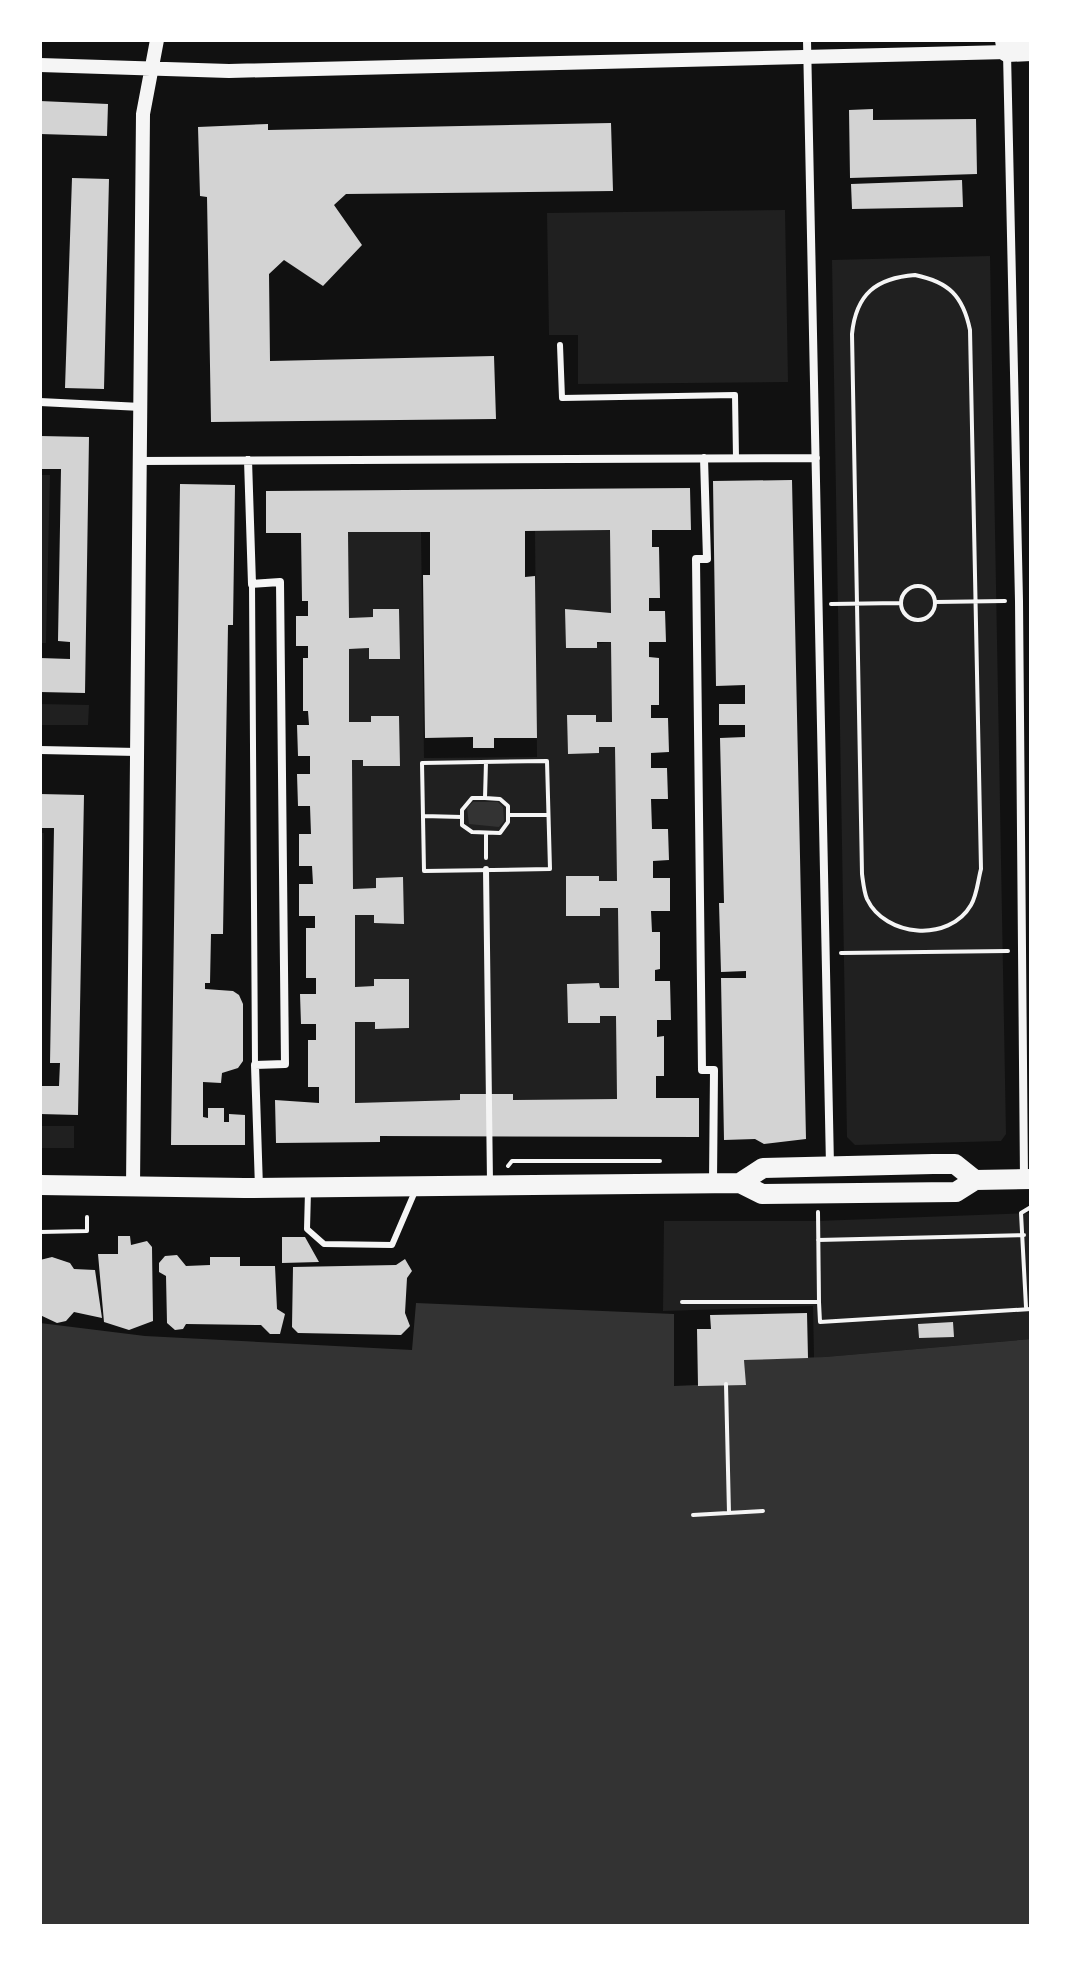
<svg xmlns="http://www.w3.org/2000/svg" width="1071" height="1966" viewBox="0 0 1071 1966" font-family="Literata,serif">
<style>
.green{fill:#202020}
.water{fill:#333}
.building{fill:#d3d3d3;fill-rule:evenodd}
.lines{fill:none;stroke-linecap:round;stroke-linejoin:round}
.path{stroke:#f5f5f5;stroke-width:4}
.service{stroke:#f5f5f5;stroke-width:6}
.minor{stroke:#f5f5f5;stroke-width:8}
.tertiary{stroke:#f5f5f5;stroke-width:14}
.primary{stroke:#f5f5f5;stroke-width:20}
.trunk{stroke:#f5f5f5;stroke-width:20}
</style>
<rect width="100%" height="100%" fill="#111"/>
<path class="green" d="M785,210L788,382L578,384V335H549L547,213Z
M990,256L1006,1134L1001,1141L855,1145L847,1137L832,260Z
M40,475H50L46,643H40Z
M610,530L611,613L566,609V647L611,642L612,722H596V715H567L568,753H598L599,747H615L617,881H599V876H566V916H599L600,908H618L619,988H600L599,983L567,984L568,1023H600V1016H616L617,1099L513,1100V1094H461L460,1100L355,1103V1022H375L376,1029L409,1028V979H375L374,986L355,987V915H374L375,923H403V878H376V888L353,889L352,760H363L364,766H399V717L371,716V722H349V649L369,648L370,659H399V609H373V617L349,618L348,532H421L424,758L537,757L535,531Z
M40,704L89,705L88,725H40Z
M40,833H44L40,1022Z
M40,1126H74V1148H40Z
M1031,1213V1339L814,1358L813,1306L663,1311L664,1221H817Z"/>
<path class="water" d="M473,802H498L503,807L504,821L499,827L469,824L467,808Z
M416,1303L674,1314V1386L745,1383L744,1360L825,1357L1031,1339V1926H40V1323L145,1336L412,1350Z"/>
<path class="building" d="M40,101L108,104L107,136L40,134Z
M873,109V120L976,119L977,174L850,178L849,110Z
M611,123L613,191L346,194L334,205L362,245L323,286L284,260L269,274L270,361L494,356L496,419L211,422L207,197L200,196L198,127L268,124V130Z
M72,178L109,179L104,389L65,388Z
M962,180L963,207L852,209L851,184Z
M40,436L89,437L85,693L40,692V658L70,659V642L58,641L61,469H40Z
M792,480L806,1139L764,1144L755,1139L724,1140L721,978H746V971L721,972L719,903H724L720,738L745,737V725H719V704H745V685L716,686L713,481Z
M180,484L235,485L233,625H228L223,934H211L210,983H205V989L233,991L239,995L243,1004V1061L238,1068L222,1073L221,1083L203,1082V1117L208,1118V1108H224V1122H229V1114L245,1115V1145H171Z
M690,488L691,530H652V547H659L660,598H649V611H665L666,642H649V657L659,658V705H651V718H668L669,752L651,753V768H667L668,799H651L652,829H668L669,860L653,861V878H670V911H651L652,932H660V969L655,970V981H670L671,1020H657V1037L664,1036V1076H656V1098H699V1137L380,1136V1142L276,1143L275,1100L319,1103V1087H308V1040H316V1024H301L300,994H316V978H306V928H315V916H299V884H313L312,866H299V834H311L310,806H298L297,774H310V756H298L297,725H309L308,711H303V658H308V646H296V616H308V601H302L301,533H266V491ZM610,530L611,613L565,609L566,648H597V642H611L612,722H596V715H567L568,754L599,753V747H615L617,881H599V876H566V916H600V908H618L619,988H600L599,983L567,984L568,1023H600V1016H616L617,1099L513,1100V1094H460V1100L355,1103V1022H375V1029L409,1028V979H374V986L355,987V915H374V923L404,924L403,877L376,878V888L353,889L352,760H363V766H400L399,716H371V722H349V649L369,648V659H400L399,609H373V617L349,618L348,532H430V575H423L425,738L473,737V748H494V738H537L535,576L525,577V531Z
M40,794L84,795L78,1115L40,1114V1086H59L60,1063H50L54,828H40Z
M118,1236H130L131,1245L147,1241L152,1247L153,1321L129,1330L104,1322L98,1254H118Z
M282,1237H305L319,1262L282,1263Z
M177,1255L186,1266L210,1265V1257H240V1266H275L277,1309L285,1314L280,1334H270L261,1325L186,1324L183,1329L175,1330L167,1323L166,1276L159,1272V1263L165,1256Z
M52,1257L70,1263L74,1269L95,1270L102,1318L74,1312L66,1321L57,1323L40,1315V1260Z
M405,1259L412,1271L407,1278L405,1313L410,1326L401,1335L298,1333L292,1327L293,1267L396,1265Z
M807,1313L808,1358L744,1360L746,1385L698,1386L697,1329H711L710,1315Z
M953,1322L954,1337L919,1338L918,1324Z"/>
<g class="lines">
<path class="path" d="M915,275C949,282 963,296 970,330L981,869C978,880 977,895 971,905C949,943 885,937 867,899C864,892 863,881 862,874L852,334C856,294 876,278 915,275Z
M901 603a17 17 0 1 1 34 0a17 17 0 1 1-34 0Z
M935,602L1005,601
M831,604L900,603
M547,761L550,869L424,871L422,763Z
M485,798L500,799L508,806V822L500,833L472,832L462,825V810L472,798H485L486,762
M508,815H548
M423,816L462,817
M486,833V858
M841,953L1008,951
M508,1166L512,1161H660
M818,1212L819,1302
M40,1232L87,1231V1217
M818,1240L1024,1235
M682,1302H819L820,1322L1031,1309
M1026,1307L1021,1213L1031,1207
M726,1384L729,1513
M693,1515L763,1511"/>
<path class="service" d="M560,345L562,398L735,395L736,458
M252,584L255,1065
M486,869L490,1182
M308,1191L307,1229L324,1244L392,1245L416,1189"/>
<path class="minor" d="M807,40L830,1166
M1007,53L1019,601L1024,1179
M40,402L141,407
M704,458L707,559H696L702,1070H714L713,1182
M248,460L252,584L280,582L285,1064L255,1065L259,1188
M139,461L816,458
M40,750L137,752"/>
<path class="tertiary" d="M40,65L229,71L1007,52
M133,1187L143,114L157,40"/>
<path class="primary" d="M1005,40L1007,52L1031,51"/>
<path class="trunk" d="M740,1183L763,1168L933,1164H955L975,1180
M40,1185L244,1188L740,1183L762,1194L956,1192L975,1180L1031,1179"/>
</g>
<rect width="1071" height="1966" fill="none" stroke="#ffffff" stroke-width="84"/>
</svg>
